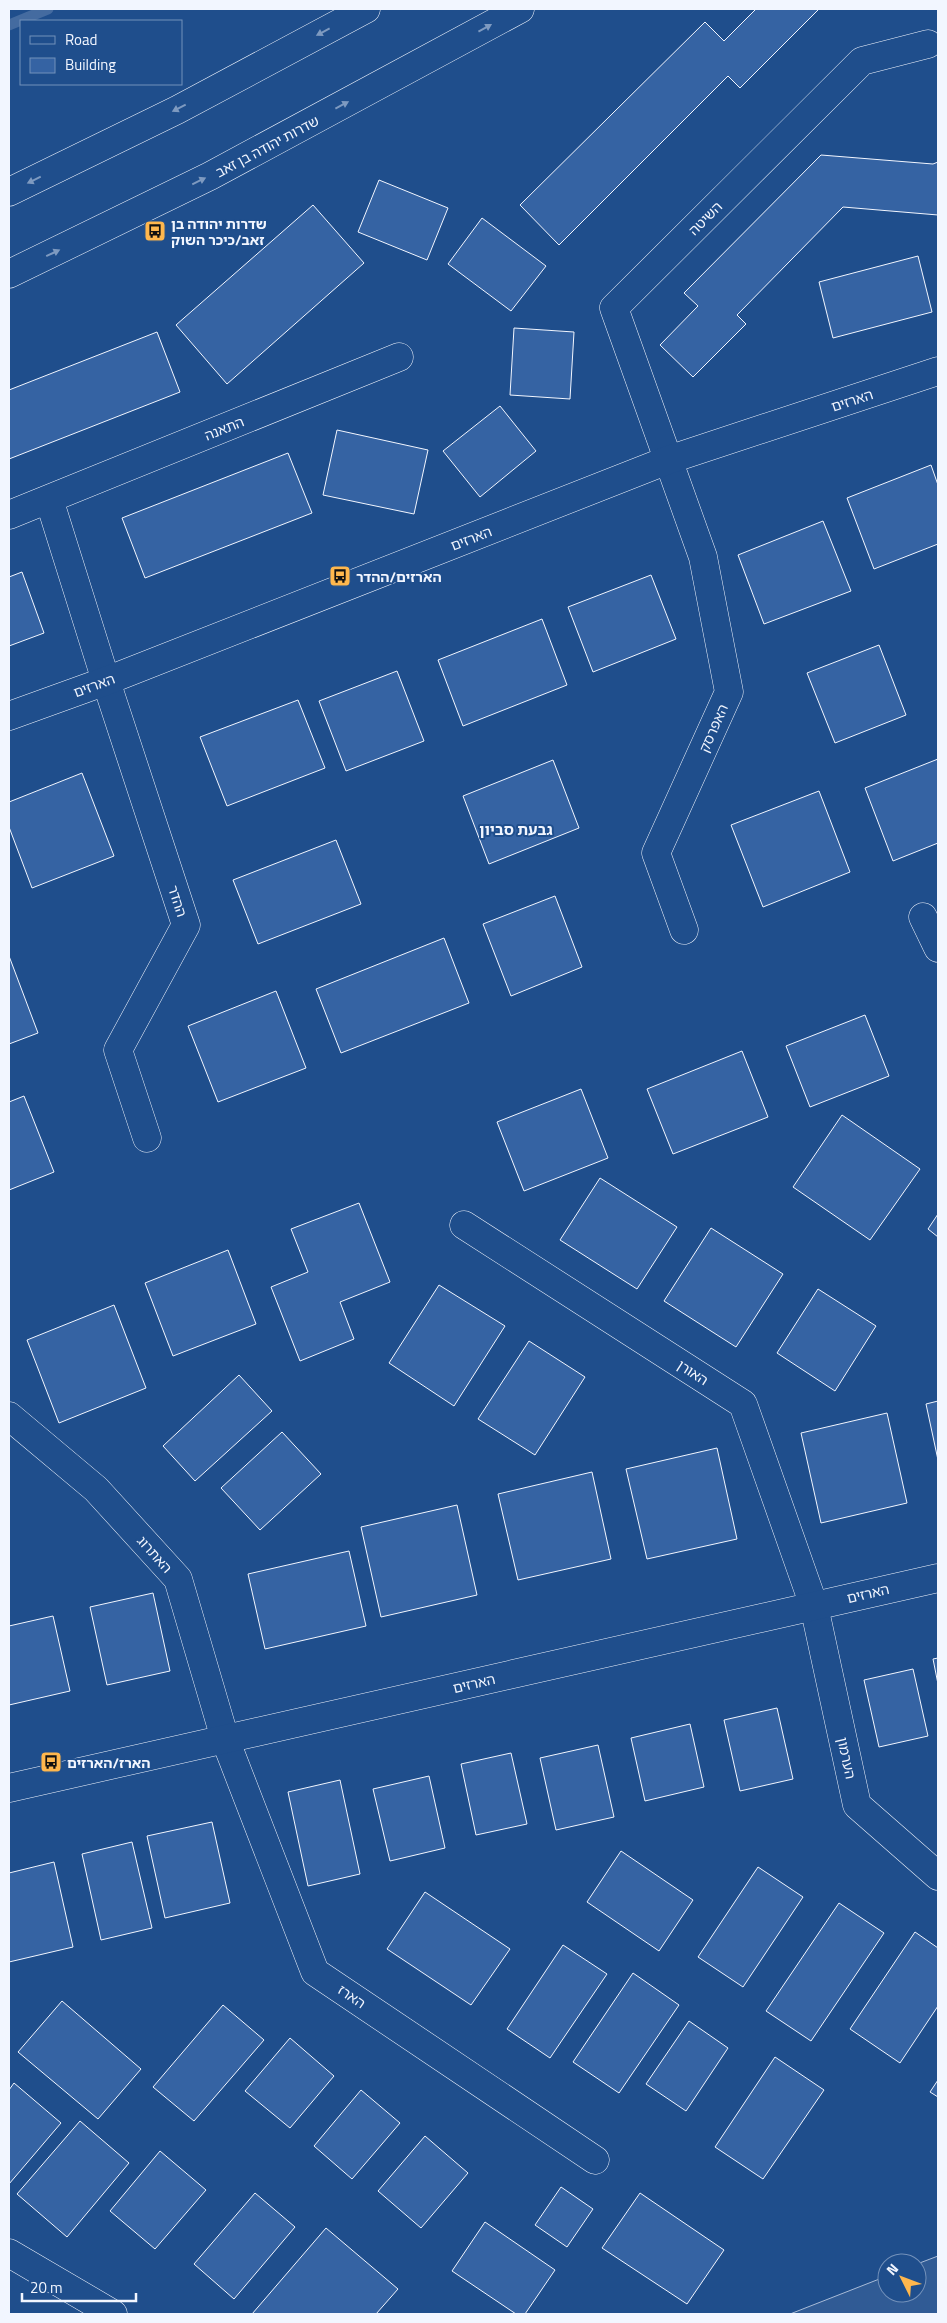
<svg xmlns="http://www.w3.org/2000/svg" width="947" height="2323" viewBox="0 0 947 2323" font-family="'Titillium Web','Noto Sans Hebrew',sans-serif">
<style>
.built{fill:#305b95;stroke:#a8bbd7}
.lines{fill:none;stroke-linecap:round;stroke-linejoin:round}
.stream{stroke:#446ba0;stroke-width:11}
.building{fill:#3563a3;stroke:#f2f6ff}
.minor-casing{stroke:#f2f6ff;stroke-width:29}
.tertiary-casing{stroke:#f2f6ff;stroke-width:29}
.secondary-casing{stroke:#f2f6ff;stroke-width:29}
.minor{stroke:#1f4e8c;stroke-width:28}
.tertiary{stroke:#1f4e8c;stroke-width:28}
.secondary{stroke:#1f4e8c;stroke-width:28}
.oneway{fill:#7e9ac0}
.labels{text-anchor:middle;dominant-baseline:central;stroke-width:4;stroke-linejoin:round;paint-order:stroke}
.street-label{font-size:14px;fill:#f2f6ff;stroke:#1f4e8c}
.poi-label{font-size:14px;font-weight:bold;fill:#f2f6ff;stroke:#1f4e8c;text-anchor:start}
.neighbourhood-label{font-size:15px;font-weight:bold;fill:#f2f6ff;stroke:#1f4e8c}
</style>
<rect width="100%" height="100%" fill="#1f4e8c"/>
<path class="built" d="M938,2256V2314H790L887,2276V2293H917V2264Z"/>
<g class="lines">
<path class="stream" d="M9,25L48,9"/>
</g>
<path class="building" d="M756,9H819L740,88L728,76L559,245L520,205L705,22L724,41Z
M821,155L933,164L938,162V215L843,207L737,315L746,324L693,377L660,345L698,306L684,293Z
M379,180L448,208L427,260L358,232Z
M313,205L364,263L227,384L176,325Z
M482,218L546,266L511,311L448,264Z
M918,256L932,312L833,338L819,282Z
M514,328L574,332L570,399L510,395Z
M157,332L180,392L9,459V390Z
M500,406L536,451L480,497L443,451Z
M337,430L428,450L414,514L323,495Z
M288,453L312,513L145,578L122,518Z
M931,465L938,485V544L874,569L847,498Z
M823,521L851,591L764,624L738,555Z
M22,572L44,633L9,646V577Z
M651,575L676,639L593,672L568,607Z
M542,619L567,685L463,726L438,660Z
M879,645L906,715L835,743L807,673Z
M397,671L424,741L346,771L319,701Z
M298,700L325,768L227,806L200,737Z
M938,759V843L893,861L865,788Z
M553,760L579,828L489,864L463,796Z
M82,773L114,856L32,888L9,827V802Z
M819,791L850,872L763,907L731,825Z
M336,840L361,904L258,944L233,880Z
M555,896L582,967L511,996L483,924Z
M444,938L469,1003L341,1053L316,989Z
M9,956L38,1033L9,1044Z
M276,991L306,1068L218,1102L188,1026Z
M865,1015L889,1076L810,1107L786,1046Z
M742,1051L768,1117L673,1154L647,1089Z
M581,1089L608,1158L524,1191L497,1122Z
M24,1096L54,1172L9,1190V1102Z
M842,1115L920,1169L870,1240L793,1187Z
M600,1178L677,1227L637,1289L560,1240Z
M359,1203L390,1282L340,1302L354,1339L300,1361L271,1287L308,1272L291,1229Z
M938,1214V1237L928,1229Z
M711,1228L783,1274L736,1347L664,1301Z
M228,1250L256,1324L173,1356L145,1283Z
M439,1285L505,1326L454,1406L389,1363Z
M818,1289L876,1326L835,1391L777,1353Z
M114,1305L146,1388L59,1423L27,1340Z
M529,1341L585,1377L535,1455L478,1419Z
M239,1375L272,1411L195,1481L163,1446Z
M938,1401V1460L926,1404Z
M887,1413L907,1503L821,1523L801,1433Z
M282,1432L321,1474L260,1530L221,1488Z
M717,1448L737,1539L647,1559L626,1469Z
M592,1472L611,1559L518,1580L498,1494Z
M457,1505L477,1595L381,1617L361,1527Z
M349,1551L366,1626L265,1649L248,1574Z
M153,1593L170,1671L107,1685L90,1607Z
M53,1616L70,1691L9,1705V1626Z
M938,1658V1684L933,1659Z
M913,1669L928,1736L879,1747L864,1680Z
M777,1708L793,1779L740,1791L724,1720Z
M690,1724L704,1787L645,1801L631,1738Z
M598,1745L614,1817L556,1830L540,1758Z
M511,1753L527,1824L476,1835L461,1764Z
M429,1776L445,1848L390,1861L373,1789Z
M340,1780L360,1874L308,1886L288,1792Z
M212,1822L230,1903L165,1918L147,1836Z
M132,1842L152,1928L101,1940L82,1854Z
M621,1851L693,1900L659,1951L587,1902Z
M54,1862L73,1947L9,1962V1873Z
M758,1867L803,1897L743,1987L698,1957Z
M425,1892L510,1949L471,2005L387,1949Z
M839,1903L884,1933L811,2041L766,2011Z
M915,1932L938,1948V2006L900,2063L850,2029Z
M563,1945L607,1974L550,2058L507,2029Z
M633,1973L679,2005L619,2093L573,2062Z
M62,2001L141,2069L98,2119L18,2052Z
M223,2005L264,2040L194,2121L153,2087Z
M689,2021L728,2048L686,2111L646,2084Z
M290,2038L334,2076L290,2128L245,2091Z
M775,2057L824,2090L763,2179L715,2147Z
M938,2080V2097L930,2092Z
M14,2083L61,2123L9,2184V2090Z
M361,2090L400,2123L352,2179L314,2146Z
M80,2121L129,2163L67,2237L17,2194Z
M425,2136L468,2173L421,2228L378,2191Z
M160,2151L206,2190L155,2249L110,2211Z
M561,2187L593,2209L567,2247L535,2225Z
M255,2193L295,2227L234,2299L194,2264Z
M640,2193L724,2250L687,2304L602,2248Z
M485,2222L555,2270L525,2314H516L452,2271Z
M326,2228L398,2289L376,2314H252Z"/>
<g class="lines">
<g class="minor-casing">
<path id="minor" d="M49,499L106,681L186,925L118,1050L147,1138
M9,515L399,357
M923,917L938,948
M684,930L656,853L729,692L703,557L614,308L862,61L928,44
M464,1225L743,1404L814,1606L857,1805L938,1876
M9,1416L96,1489L178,1579L225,1739L315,1972L595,2160
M9,2253L113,2314"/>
</g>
<g class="tertiary-casing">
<path id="tertiary" d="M9,716L106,681L668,460L938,371
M9,1788L938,1578"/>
</g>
<g class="secondary-casing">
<path id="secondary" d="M9,192L177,110L366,9
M9,274L210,176L520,9"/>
</g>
<use href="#minor" class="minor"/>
<use href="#tertiary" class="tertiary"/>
<use href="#secondary" class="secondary"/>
</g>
<defs><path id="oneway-solid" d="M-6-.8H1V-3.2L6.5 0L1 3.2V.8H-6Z" transform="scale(1.25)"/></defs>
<g class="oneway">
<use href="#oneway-solid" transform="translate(485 28) rotate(-29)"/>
<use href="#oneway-solid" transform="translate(323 32) rotate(152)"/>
<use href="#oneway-solid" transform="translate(342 105) rotate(-28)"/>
<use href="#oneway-solid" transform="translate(179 108) rotate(153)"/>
<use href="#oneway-solid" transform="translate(34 180) rotate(154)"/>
<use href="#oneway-solid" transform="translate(199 181) rotate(-26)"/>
<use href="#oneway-solid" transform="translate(53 253) rotate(-25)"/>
</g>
<defs>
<g id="bus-square" transform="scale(1.125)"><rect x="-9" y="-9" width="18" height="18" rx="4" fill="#ffb74d" stroke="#1f4e8c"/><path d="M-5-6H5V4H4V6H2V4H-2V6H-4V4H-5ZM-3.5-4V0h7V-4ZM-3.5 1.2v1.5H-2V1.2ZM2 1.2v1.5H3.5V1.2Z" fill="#111"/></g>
</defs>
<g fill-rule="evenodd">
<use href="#bus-square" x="155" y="231"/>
<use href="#bus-square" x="340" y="576"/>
<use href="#bus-square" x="51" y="1762"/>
</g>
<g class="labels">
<g class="street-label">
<text transform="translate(267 146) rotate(-28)">שדרות יהודה בן זאב</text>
<text transform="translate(705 218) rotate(-45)">השיטה</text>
<text transform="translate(852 400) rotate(-18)">הארזים</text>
<text transform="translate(224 428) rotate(-22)">התאנה</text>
<text transform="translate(471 538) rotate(-21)">הארזים</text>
<text transform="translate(94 685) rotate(-20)">הארזים</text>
<text transform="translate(713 728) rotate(-66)">האפרסק</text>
<text transform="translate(178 901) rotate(72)">ההדר</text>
<text transform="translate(693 1372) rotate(33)">האורן</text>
<text transform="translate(155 1554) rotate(48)">האתרוג</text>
<text transform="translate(868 1593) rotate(-13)">הארזים</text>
<text transform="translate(474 1683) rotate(-13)">הארזים</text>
<text transform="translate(847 1758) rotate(78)">הערמון</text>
<text transform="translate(352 1996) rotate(34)">הארז</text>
</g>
<g class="poi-label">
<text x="171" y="223">שדרות יהודה בן<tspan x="171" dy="16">זאב/כיכר השוק</tspan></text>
<text x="356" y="576">הארזים/ההדר</text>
<text x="67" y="1762">הארז/הארזים</text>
</g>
<g class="neighbourhood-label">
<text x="516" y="829">גבעת סביון</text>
</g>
</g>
<rect width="947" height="2323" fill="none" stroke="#f2f6ff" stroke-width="20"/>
<rect x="20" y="20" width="162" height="65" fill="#1f4e8c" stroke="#7391ba"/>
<rect x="30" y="36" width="25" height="8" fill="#1f4e8c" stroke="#7391ba"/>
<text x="65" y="45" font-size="15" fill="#f2f6ff">Road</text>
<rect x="30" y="58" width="25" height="15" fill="#3563a3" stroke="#7391ba"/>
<text x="65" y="70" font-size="15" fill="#f2f6ff">Building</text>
<g transform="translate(902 2278) rotate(312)"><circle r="24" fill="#1f4e8c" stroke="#7391ba"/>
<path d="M0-4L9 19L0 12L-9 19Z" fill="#ffb74d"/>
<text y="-8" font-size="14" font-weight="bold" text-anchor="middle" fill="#f2f6ff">N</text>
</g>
<path d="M22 2293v8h114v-8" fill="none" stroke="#f2f6ff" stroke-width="2.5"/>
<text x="30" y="2293" font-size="15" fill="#f2f6ff" stroke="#1f4e8c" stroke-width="4" paint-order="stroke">20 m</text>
</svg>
